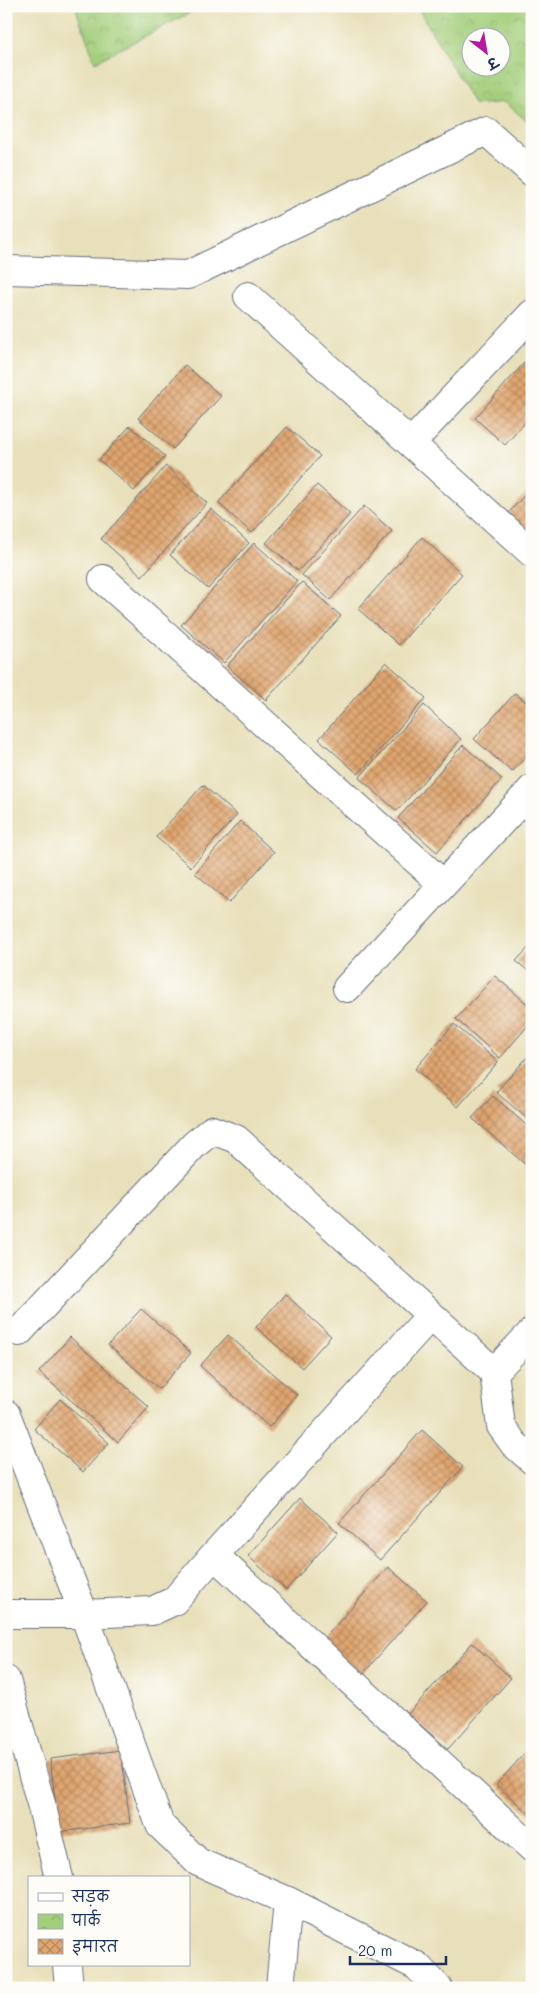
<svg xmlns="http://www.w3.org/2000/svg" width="538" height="1994" viewBox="0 0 538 1994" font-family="Mali,'Playpen Sans Deva',sans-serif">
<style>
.park{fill:url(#park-crowns);stroke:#5f7e6c;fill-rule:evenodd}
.building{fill:url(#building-cross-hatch)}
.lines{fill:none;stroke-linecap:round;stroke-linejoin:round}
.minor-casing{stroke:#636d7e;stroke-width:30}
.minor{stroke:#fff;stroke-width:28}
</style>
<defs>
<pattern id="park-crowns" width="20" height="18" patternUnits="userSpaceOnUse" patternTransform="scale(1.25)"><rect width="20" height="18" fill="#a3ce7a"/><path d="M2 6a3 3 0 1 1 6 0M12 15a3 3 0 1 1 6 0" fill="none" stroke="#8cb16c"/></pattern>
<pattern id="building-cross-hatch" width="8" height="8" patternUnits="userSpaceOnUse" patternTransform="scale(1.25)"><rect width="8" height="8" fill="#e0a56d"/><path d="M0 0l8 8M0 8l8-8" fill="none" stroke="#b5875d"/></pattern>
</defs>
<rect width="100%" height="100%" fill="#fdfcf7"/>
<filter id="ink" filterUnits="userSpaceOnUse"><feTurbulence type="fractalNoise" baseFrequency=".02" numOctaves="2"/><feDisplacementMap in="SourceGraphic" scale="10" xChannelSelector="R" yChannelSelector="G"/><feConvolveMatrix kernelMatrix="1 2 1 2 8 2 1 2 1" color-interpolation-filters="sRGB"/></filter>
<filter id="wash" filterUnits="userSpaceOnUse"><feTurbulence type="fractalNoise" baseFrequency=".0096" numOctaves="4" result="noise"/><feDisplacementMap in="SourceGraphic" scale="20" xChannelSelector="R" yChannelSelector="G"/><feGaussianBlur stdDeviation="1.12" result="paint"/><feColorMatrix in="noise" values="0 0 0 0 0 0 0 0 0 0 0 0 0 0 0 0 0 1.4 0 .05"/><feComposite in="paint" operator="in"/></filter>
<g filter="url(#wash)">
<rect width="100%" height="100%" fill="#e8e0ba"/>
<path class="park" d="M75,6H203L95,62Z
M417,6H532V125L504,102L474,105ZM470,38H500V68H470Z"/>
<g id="blocks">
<path class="building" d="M524,363L532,369V415L505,445L475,418Z
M185,365L221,396L173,449L138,418Z
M130,426L165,456L134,491L99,460Z
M287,427L320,456L252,533L218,503Z
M166,466L207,503L142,576L101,539Z
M317,485L350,514L298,571L266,543Z
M532,487V546L502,520Z
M364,506L392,531L330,600L302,575Z
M211,509L249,543L208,589L170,555Z
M422,537L462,574L399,645L358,609Z
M254,543L297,581L224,663L181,625Z
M302,582L341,616L266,700L227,666Z
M386,662L426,698L358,774L319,739Z
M515,693L532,707V750L512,772L474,739Z
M424,705L461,739L397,811L359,778Z
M463,745L502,779L437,852L398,818Z
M203,785L237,815L191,867L156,837Z
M240,821L274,852L229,903L195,873Z
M532,944V974L516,961Z
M495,976L532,1008V1021L500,1058L456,1019Z
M454,1024L498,1062L458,1107L415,1069Z
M532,1052V1123L496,1092Z
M493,1096L532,1130V1163L528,1167L472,1118Z
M285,1294L331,1336L302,1368L256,1327Z
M141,1309L191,1353L159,1389L108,1345Z
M228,1335L297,1395L269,1427L200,1366Z
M70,1337L149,1407L118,1442L39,1372Z
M60,1399L109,1443L83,1472L34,1429Z
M422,1430L463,1467L380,1560L339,1523Z
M300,1498L338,1532L286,1590L248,1556Z
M388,1567L427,1601L360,1677L321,1642Z
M472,1643L511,1678L448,1749L408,1714Z
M532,1745V1816L496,1785Z
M121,1750L130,1823L59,1832L50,1759Z"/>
</g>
</g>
<g filter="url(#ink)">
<use href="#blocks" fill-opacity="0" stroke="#636d7e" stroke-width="1"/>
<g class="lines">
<g class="minor-casing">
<path id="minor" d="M6,270L188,275L486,131L532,172
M248,296L532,553
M411,443L532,314
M103,579L443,884
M347,988L532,789
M19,1332L194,1145L212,1130L236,1139L494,1372L501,1426L514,1444L532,1460
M494,1372L532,1332
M6,1414L84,1614L160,1825L198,1862L288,1901L417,1966L438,1988
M214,1555L532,1848
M6,1614H84L152,1611L174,1601L214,1555L431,1315
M6,1680L42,1807L59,1878
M67,1965L69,1988
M280,1988L288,1901"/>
</g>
<use href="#minor" class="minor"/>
</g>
</g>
<rect width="538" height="1994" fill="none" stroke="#fdfcf7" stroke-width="25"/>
<rect x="28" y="1876" width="162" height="90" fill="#fdfcf7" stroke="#a3aaba"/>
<rect x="38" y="1893" width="25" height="8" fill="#ffffff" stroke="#a3aaba"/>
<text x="72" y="1902" font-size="15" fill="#1b2f5e">सड़क</text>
<rect x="38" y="1914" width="25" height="15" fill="url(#park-crowns)" stroke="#a3aaba"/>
<text x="72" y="1926" font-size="15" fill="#1b2f5e">पार्क</text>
<rect x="38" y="1939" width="25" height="15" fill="url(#building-cross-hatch)" stroke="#a3aaba"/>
<text x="72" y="1952" font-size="15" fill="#1b2f5e">इमारत</text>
<g transform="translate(486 52) rotate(149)"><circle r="24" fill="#fdfcf7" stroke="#a3aaba"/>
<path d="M0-4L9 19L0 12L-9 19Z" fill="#b5179e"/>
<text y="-8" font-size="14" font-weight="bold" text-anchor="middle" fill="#1b2f5e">उ</text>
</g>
<path d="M350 1956v8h96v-8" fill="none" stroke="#1b2f5e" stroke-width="2.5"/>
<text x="358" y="1956" font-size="15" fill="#1b2f5e" stroke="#fdfcf7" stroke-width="4" paint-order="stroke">20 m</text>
</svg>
